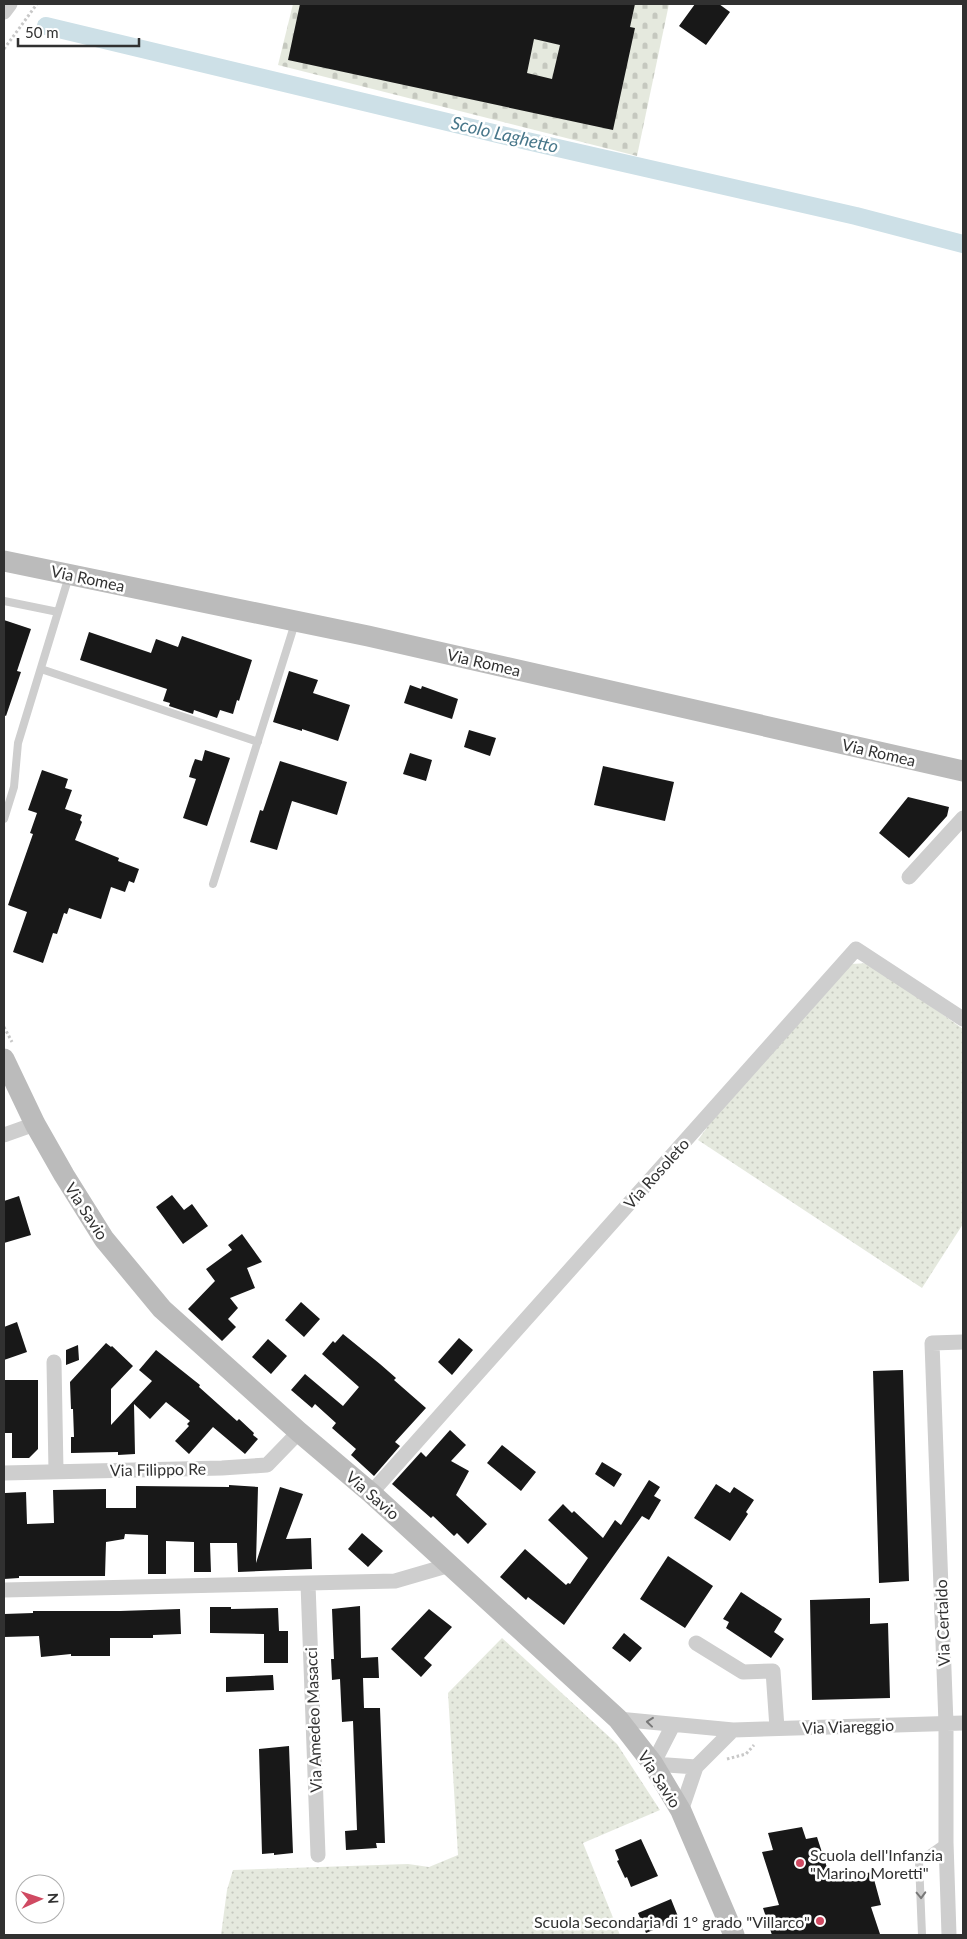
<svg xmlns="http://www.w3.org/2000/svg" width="967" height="1939" viewBox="0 0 967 1939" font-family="Lato,sans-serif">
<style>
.grass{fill:url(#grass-dots)}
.cemetery{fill:url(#cemetery-stones)}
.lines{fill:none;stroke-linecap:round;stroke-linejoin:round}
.canal{stroke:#cde0e7;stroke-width:18}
.building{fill:#181818;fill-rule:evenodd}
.path{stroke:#c8c8c8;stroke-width:3;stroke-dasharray:2.5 2.5;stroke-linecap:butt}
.lane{stroke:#cecece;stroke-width:8}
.street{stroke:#cecece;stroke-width:15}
.secondary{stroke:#bbb;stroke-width:21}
.oneway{stroke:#787878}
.poi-dot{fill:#d04a62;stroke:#fff;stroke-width:2}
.labels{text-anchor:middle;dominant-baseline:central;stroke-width:5;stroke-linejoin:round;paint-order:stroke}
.street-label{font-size:16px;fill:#313131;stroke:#fff}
.poi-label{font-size:16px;fill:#313131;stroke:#fff;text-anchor:start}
.water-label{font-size:18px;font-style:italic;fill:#48778a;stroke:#fff}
</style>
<defs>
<pattern id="grass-dots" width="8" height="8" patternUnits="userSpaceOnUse" patternTransform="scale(1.25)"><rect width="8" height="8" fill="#e5e9de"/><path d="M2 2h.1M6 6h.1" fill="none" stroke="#c5c8bf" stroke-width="1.8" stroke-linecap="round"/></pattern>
<pattern id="cemetery-stones" width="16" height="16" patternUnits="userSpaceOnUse" patternTransform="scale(1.25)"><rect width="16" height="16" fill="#e5e9de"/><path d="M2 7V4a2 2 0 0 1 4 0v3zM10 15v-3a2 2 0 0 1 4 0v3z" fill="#c5c8bf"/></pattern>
</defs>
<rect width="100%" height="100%" fill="#fff"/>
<path class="grass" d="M871,963L963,1029V1224L922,1288L698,1140L745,1075L850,964Z
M502,1638L617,1744L660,1810L583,1843L620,1935H221L227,1890L233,1870L408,1864L429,1867L458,1855L448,1693Z"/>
<path class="cemetery" d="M293,4H669L637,156L278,65Z"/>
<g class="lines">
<path class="canal" d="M46,26L527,141L856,216L963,244"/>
</g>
<path class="building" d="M300,4H635L630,27L635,28L613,130L288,60ZM534,39L560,45L552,79L527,73Z
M695,4H719L730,12L706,45L679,26Z
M4,620L31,629L17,671L21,672L6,716L4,715Z
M89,632L151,653L156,639L178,647L182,636L252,660L239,701L237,700L233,714L220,710L217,718L194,710L193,714L169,706L170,703L163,701L167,689L80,660Z
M289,671L318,680L313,693L350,705L338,741L302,729V731L273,722Z
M410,685L421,689L422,686L458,699L452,719L404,703Z
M469,730L496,738L490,756L464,747Z
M205,750L230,758L207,826L183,818L196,779L189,777L192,767L195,759L202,761Z
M410,753L432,760L426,781L403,774Z
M280,761L347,782L337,815L292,801L277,850L250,842L260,810L263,811Z
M603,766L674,782L665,821L594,805Z
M42,770L68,779L65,788L72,790L65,809L82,815L80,820L82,822L75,840L119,858L118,861L139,869L134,883L129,881L125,892L111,887L101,919L69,908L67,914L64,913L57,934L53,933L43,963L13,952L27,912L8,905L33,834L30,833L37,813L28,810Z
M908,797L949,807L947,816L909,858L879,833Z
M172,1195L184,1210L192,1204L208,1226L183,1244L156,1207Z
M19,1196L31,1235L4,1243V1201Z
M242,1234L262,1262L247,1268L255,1288L230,1298L238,1308L228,1319L236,1327L222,1341L188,1309L215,1281L206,1269L232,1250L228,1245Z
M301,1302L320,1319L304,1337L285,1320Z
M17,1322L27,1352L4,1360V1327Z
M343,1334L380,1364L396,1378L394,1380L426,1408L395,1442L400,1446L374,1476L351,1455L356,1449L332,1428L336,1423L315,1404L312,1408L291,1390L305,1374L343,1406L359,1387L322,1354L333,1341L335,1343Z
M459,1338L473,1350L452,1375L438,1362Z
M268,1339L287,1356L271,1374L252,1357Z
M106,1343L111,1347L112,1346L133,1366L111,1389V1425L152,1381L139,1370L156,1350L200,1385L199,1387L237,1421L239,1419L254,1433L253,1435L258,1439L245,1454L213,1427L189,1454L175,1441L189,1426L187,1424L190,1421L166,1402L150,1419L134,1404L135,1454L118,1455V1452L71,1453V1437H74L73,1409H71L70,1382Z
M78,1345L79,1360L66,1365V1350Z
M903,1370L909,1581L879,1583L873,1371Z
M4,1380H38V1449L29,1458H12V1433H4Z
M450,1430L466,1445L451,1461L469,1471L456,1495L487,1524L468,1544L457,1533L454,1536L433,1516L431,1518L392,1484L421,1452L426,1457Z
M502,1445L536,1472L521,1491L487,1463Z
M602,1462L622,1474L614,1487L595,1474Z
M649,1480L660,1487L654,1496L661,1500L649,1520L642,1516L564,1625L528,1597L526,1600L500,1577L525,1549L566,1585L568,1583L570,1584L588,1558L548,1520L563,1504L572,1513L574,1511L603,1538L615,1520L621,1525Z
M716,1484L730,1493L734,1487L754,1500L746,1512L748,1514L730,1541L694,1518Z
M229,1485L258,1487L256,1563L280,1487L303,1494L286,1539L311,1538L312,1569L238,1572L237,1543H210L211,1572H194V1542L166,1541V1574H148V1535L125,1534L124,1539L106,1542L105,1576H19V1578L4,1579L5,1493L26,1492L27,1524L54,1523L53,1490L106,1489V1508H136V1486L229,1487Z
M362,1533L383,1551L368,1567L348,1549Z
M668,1556L713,1586L685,1628L640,1599Z
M741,1592L782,1619L774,1632L784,1639L771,1658L726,1628L729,1622L723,1619Z
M870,1598V1624L888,1623L890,1698L812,1700L810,1600Z
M360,1606L361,1658L378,1657L379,1678H363L364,1708H380L385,1843H376L377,1848L346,1850L345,1831L357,1830L353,1721L342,1722L340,1679L332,1680L331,1659H334L332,1609Z
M210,1607H231V1609L278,1608L279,1631H288V1663H264V1634L210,1633Z
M180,1609L181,1634L153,1635V1638H110V1656H71V1654L41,1657L39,1636L4,1637V1614L33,1613V1611H120Z
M429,1609L452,1627L424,1658L432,1665L421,1677L391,1649Z
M624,1633L642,1648L630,1662L612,1648Z
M273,1675L274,1690L226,1692V1677Z
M289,1746L293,1853L274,1855V1853L262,1854L259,1749Z
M802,1827L806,1839L817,1837L831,1880L872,1872L881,1905L871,1907L880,1934L872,1935H772L763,1908L779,1905L762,1852L773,1850L768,1833Z
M641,1839L658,1876L631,1887L627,1877L625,1878L617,1861L619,1860L615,1850Z
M671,1899L679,1919L646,1933L638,1913Z"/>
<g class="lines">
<path class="path" d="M4,49L37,4
M4,1027L12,1042
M727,1759L746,1754L754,1745"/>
<path class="lane" d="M4,601L58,612
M41,669L258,742
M4,819L14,787L18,743L69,576
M213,884L295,623
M922,1935L919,1861L946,1842"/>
<path class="street" d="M4,12L10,4
M909,877L963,818
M4,1135L35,1124
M54,1362L56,1471
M4,1473L222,1468L267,1465L299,1432
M371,1493L856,949L963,1019
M308,1584L318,1855
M4,1590L395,1581L450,1565
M696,1643L743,1672L773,1671L777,1728
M618,1719L733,1730L963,1723
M673,1725L653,1764L696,1767
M681,1811L696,1767L733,1730
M949,1935L946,1842V1724L932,1343L963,1342"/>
<path class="secondary" d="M4,561L368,636L963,771
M4,1059L35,1124L64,1175L104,1239L162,1309L299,1432L371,1493L618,1719L653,1764L681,1811L734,1935"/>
</g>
<defs><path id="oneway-chevron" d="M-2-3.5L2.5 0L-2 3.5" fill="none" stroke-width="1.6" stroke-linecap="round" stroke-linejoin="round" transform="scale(1.25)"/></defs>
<g class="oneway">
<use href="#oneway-chevron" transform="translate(650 1722) rotate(-174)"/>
<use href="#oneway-chevron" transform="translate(921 1895) rotate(88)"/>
</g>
<g class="poi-dot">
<circle cx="800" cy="1863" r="5"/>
<circle cx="820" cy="1921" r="5"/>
</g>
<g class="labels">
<g class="street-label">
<text transform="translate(88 578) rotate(12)">Via Romea</text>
<text transform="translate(484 662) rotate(13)">Via Romea</text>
<text transform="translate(879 752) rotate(13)">Via Romea</text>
<text transform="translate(656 1173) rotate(-48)">Via Rosoleto</text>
<text transform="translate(87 1211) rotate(57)">Via Savio</text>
<text transform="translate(158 1469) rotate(-1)">Via Filippo Re</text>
<text transform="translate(373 1495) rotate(41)">Via Savio</text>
<text transform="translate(942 1623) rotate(-92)">Via Certaldo</text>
<text transform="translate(313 1720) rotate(-92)">Via Amedeo Masacci</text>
<text transform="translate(848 1726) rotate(-2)">Via Viareggio</text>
<text transform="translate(660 1779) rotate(57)">Via Savio</text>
</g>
<g class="poi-label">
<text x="810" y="1854">Scuola dell'Infanzia<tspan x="810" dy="18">"Marino Moretti"</tspan></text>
<text x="810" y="1921" text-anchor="end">Scuola Secondaria di 1° grado "Villarco"</text>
</g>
<g class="water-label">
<text transform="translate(505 134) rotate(13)">Scolo Laghetto</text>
</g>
</g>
<rect width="967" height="1939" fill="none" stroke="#313131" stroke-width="10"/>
<g transform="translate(40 1899) rotate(87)"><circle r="24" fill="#ffffff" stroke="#adadad"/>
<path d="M0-4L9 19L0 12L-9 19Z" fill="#d04a62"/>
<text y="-8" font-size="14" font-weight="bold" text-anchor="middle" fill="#313131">N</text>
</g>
<path d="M18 38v8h121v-8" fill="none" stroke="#313131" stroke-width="2.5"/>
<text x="25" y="38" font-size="15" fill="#313131" stroke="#ffffff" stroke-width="4" paint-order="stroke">50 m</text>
</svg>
